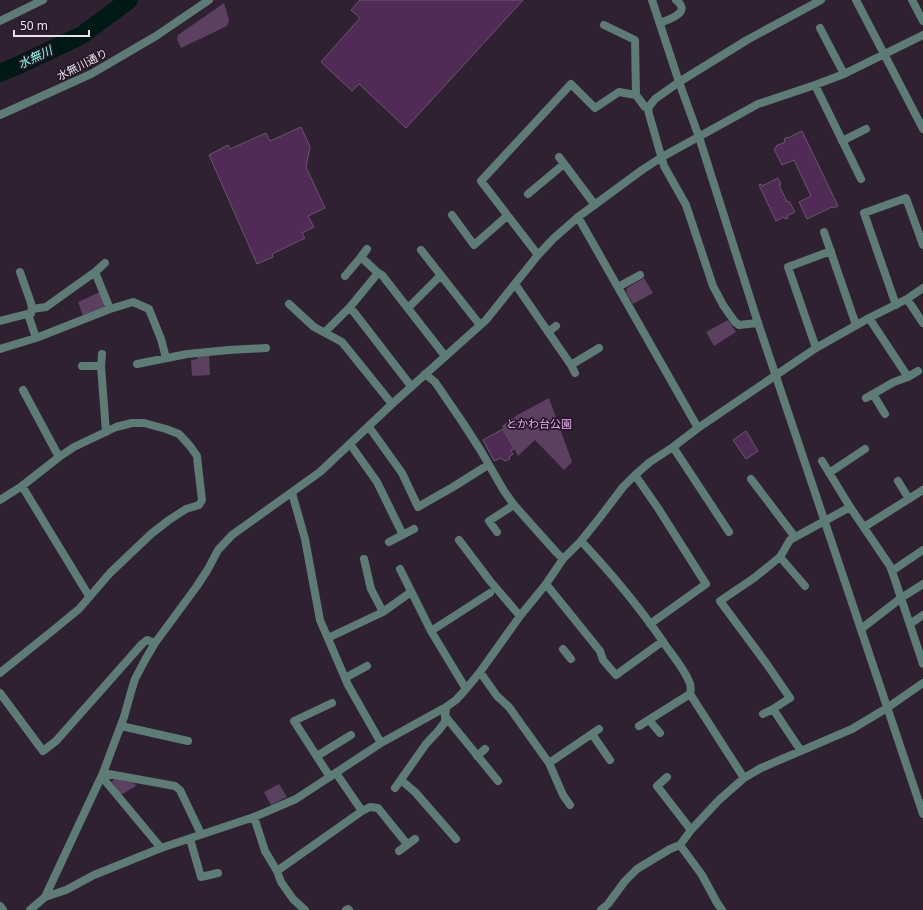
<svg xmlns="http://www.w3.org/2000/svg" width="923" height="910" viewBox="0 0 923 910" font-family="'Noto Sans','Noto Sans JP',sans-serif">
<style>
.green{fill:#5b4060}
.lines{fill:none;stroke-linecap:round;stroke-linejoin:round}
.river{stroke:#011914;stroke-width:18}
.building{fill:#4f2b55;stroke:#68586b}
.minor{stroke:#5d7c75;stroke-width:8}
.tertiary{stroke:#5d7c75;stroke-width:8}
.labels{text-anchor:middle;dominant-baseline:central;stroke-width:3.5;stroke-linejoin:round;paint-order:stroke}
.street-label{font-size:11px;fill:#eae1ec;stroke:#261828}
.park-label{font-size:11px;fill:#e8aef2;stroke:#261828}
.water-label{font-size:12px;font-style:italic;fill:#89fde5;stroke:#261828}
</style>
<rect width="100%" height="100%" fill="#302132"/>
<path class="green" d="M224,3L229,20L227,26L181,48L177,39L178,35Z
M644,278L653,293L633,304L626,292L627,288Z
M100,292L105,304L103,309L83,316L78,302Z
M728,320L736,332L714,346L706,332Z
M209,355L210,375L192,376L191,360L197,359V356Z
M549,398L572,462L564,470L535,440L518,456L502,426L519,414Z
M114,779L134,783L136,786L121,795L112,782Z
M279,784L287,797L271,805L264,792Z"/>
<g class="lines">
<path class="river" d="M0,73L19,65L82,35L129,0"/>
</g>
<path class="building" d="M360,0H523L406,128L359,84L352,91L321,62L360,18L351,10Z
M301,127L310,147L306,167L325,208L308,216L314,227L302,233L305,238L272,254L273,257L257,264L209,155L228,145L230,149L266,133L270,141Z
M802,131L838,206L833,208L832,207L807,219L799,202L811,196L794,160L782,165L774,149L776,148V146L785,142L784,139L787,137L788,138Z
M778,178L781,184L779,185L787,202L789,201L795,212L787,216L788,218L785,219L784,217L776,221L759,185L761,184L762,186Z
M503,429L514,449L511,451L513,454L509,457L510,459L505,461L501,458L494,461L483,440Z
M746,431L758,451L746,459L733,440Z"/>
<g class="lines">
<path class="minor" d="M856,0L923,129
M912,0L923,21
M660,23C670,19 692,12 676,0
M604,25L635,40L636,95
M820,28L844,74
M815,85L861,179
M842,141L866,129
M559,157L595,205
M528,194L564,164
M452,215L474,245L507,216
M578,217L698,428
M824,232L856,325
M421,250L480,325
M538,255L481,181L571,84L595,108L619,92L636,95L645,107L648,108
M361,257L367,249
M20,272L31,303L32,309L29,317L36,338
M95,272L110,309
M345,276L361,257L378,273L382,275L445,356
M515,284L571,365L575,373
M618,287L640,275
M907,299L923,323
M289,304L314,327L342,342L392,404
M896,305L864,213L906,198L923,245
M350,307L411,386
M408,308L441,275
M32,309L46,307L95,272L105,263
M869,318L908,377
M0,321L31,313
M758,323L739,325L735,322L723,305L713,286L686,205L664,166L649,114L648,108L655,99L679,82L747,40L821,0
M325,332L350,307L378,273
M548,332L556,326
M816,348L788,267L831,251
M0,349L36,338L110,309L133,302L149,309L161,339L166,358
M102,354L101,366L106,432
M137,364L187,354L229,350L266,348
M571,365L599,348
M82,366H101
M425,374L435,382L463,423L481,451L504,491L514,505L556,552L563,559
M23,390L59,457
M873,394L885,414
M866,398L894,382L908,377L918,371
M369,427L402,473L418,507L453,487L488,465
M350,444L377,482L403,535
M673,447L729,532
M822,461L850,507L890,566L894,577L923,664
M829,473L865,449
M635,475L658,508L706,584L650,624
M751,479L795,537
M898,481L909,499
M22,486L89,596
M292,493L305,539L320,620L348,685L381,743
M0,500L22,486L59,457L74,447L116,427L132,423H144L166,429L179,434L190,446L197,456L198,466L202,500L199,505L186,509L169,520L151,534L110,573L79,609L51,632L0,673
M864,527L923,490
M497,532L489,521L514,505
M459,540L490,581L520,616
M581,541C612,574 641,609 666,646C674,657 683,668 688,679C691,684 691,690 690,694L744,778
M389,542L414,529
M780,557L805,586
M364,559L371,589L383,612
M400,569L431,631L466,689
M892,571L923,550
M546,584L600,651L603,660L616,675L663,641
M910,624L923,615
M861,629L901,598L923,584
M431,631L490,593
M328,638L383,612L411,592
M563,649L571,659
M480,672L497,696L509,707L549,763L563,795L570,805
M345,678L367,666
M0,693L43,751L56,741L142,644L147,640L155,643
M763,714L773,709
M445,716L498,781
M649,720L660,733
M121,726L188,741
M639,726L690,694
M592,734L610,760
M801,751L773,709L790,698L766,663L720,601L754,578L780,557L790,540L850,507
M317,756L351,735
M477,756L485,749
M549,763L599,729
M103,773L175,786L180,790L201,834
M336,773L362,811
M102,777L161,848
M330,777L294,721L332,703
M667,777L657,786L691,830
M401,780L415,792L456,839
M395,788L426,744L439,730L445,722L446,707
M254,817L265,851L277,871L281,882L293,899L305,910
M190,839L201,877L218,873
M680,845L702,875L716,901L722,910
M399,851L415,839
M277,871L362,811L370,807L378,808L407,844
M45,897L103,773L124,717L131,692L135,679L145,660L155,643L197,586L208,569L218,550L232,535L320,472L392,404L486,320L538,255L553,239L578,217L642,170L662,157L758,104L815,85L844,74L923,35
M30,910L45,897L66,890L94,875L161,848L254,817L296,799L381,743L446,707L456,700L466,689L480,672L520,616L546,584L563,559L581,541L601,516L623,487L635,475L650,462L673,447L698,428L816,348L869,318L907,299L923,288
M346,910L348,909L349,910
M601,910L608,904L625,881L637,869L670,849L680,845L691,830L719,800L744,778L761,768L852,729L887,708L923,683"/>
<path class="tertiary" d="M652,0L679,82L699,137L758,323L923,814
M0,21L43,0
M0,115L91,74L156,36L209,0
M0,906L3,910"/>
</g>
<g class="labels">
<g class="street-label">
<text transform="translate(82 64) rotate(-27)">水無川通り</text>
</g>
<g class="park-label">
<text x="539" y="423">とかわ台公園</text>
</g>
<g class="water-label">
<text transform="translate(35 57) rotate(-25)">水無川</text>
</g>
</g>
<path d="M14 30v6h75v-6" fill="none" stroke="#eae1ec" stroke-width="2"/>
<text x="20" y="30" font-size="12" fill="#eae1ec" stroke="#261828" stroke-width="3" paint-order="stroke">50 m</text>
</svg>
